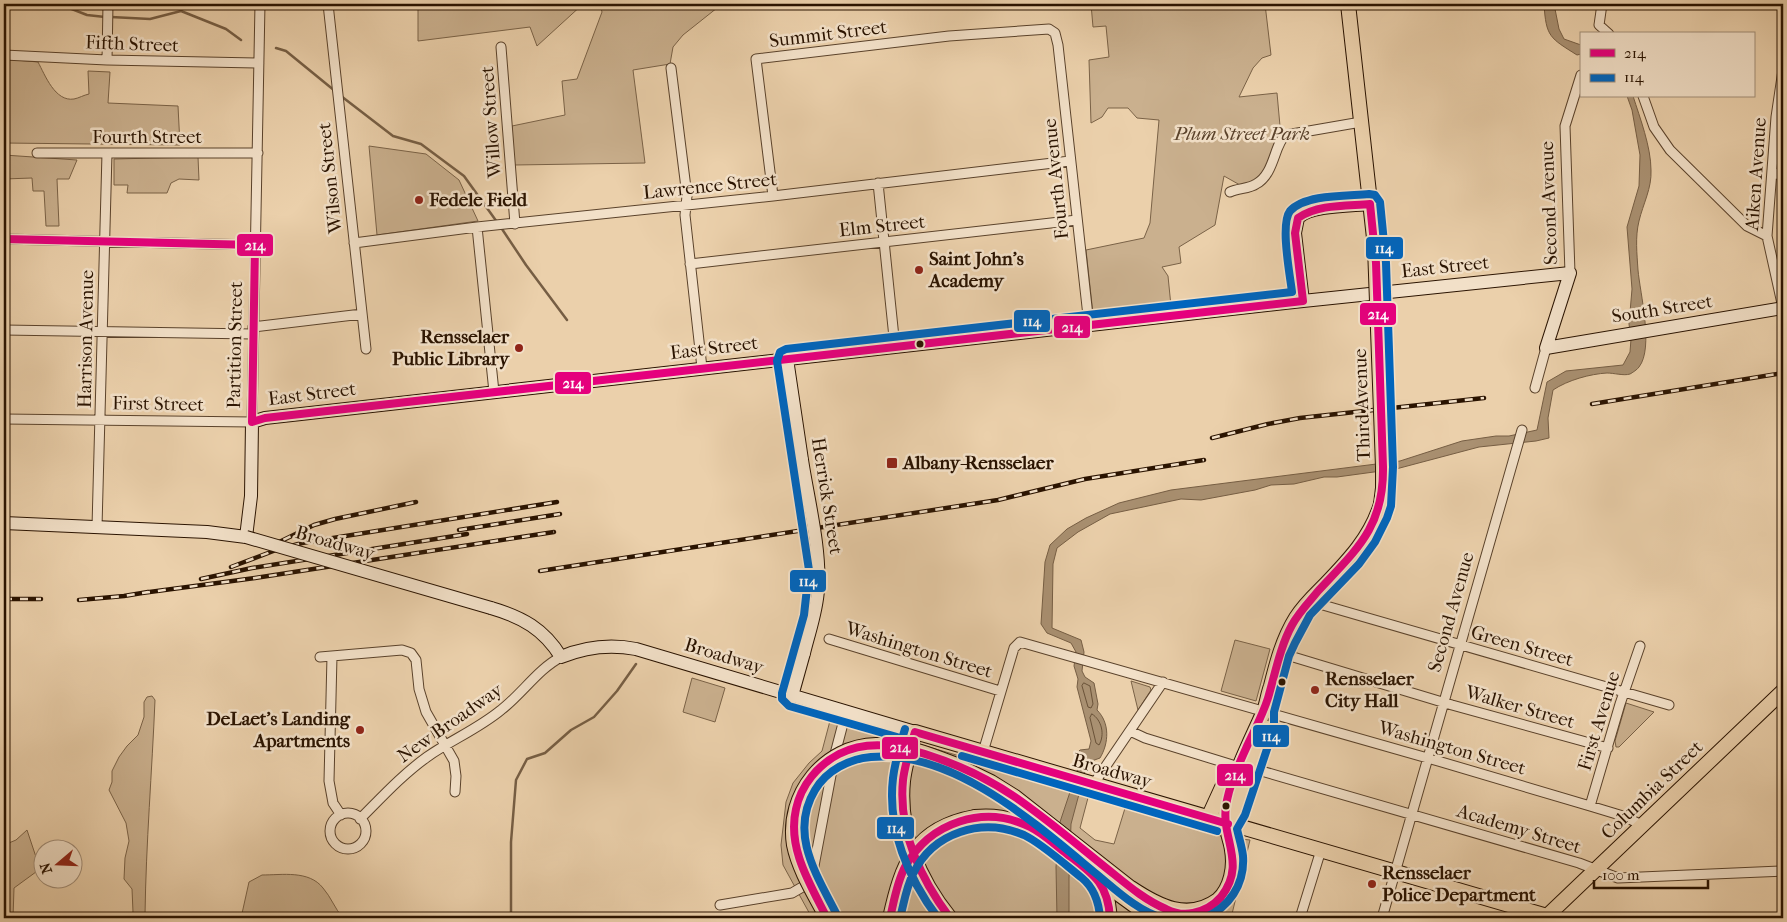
<svg xmlns="http://www.w3.org/2000/svg" width="1787" height="922" viewBox="0 0 1787 922" font-family="'IM FELL French Canon',serif">
<style>
.green{fill:#cab08e;stroke:#7a6247}
.water{fill:#a99071;stroke:#765e44}
.lines{fill:none;stroke-linecap:round;stroke-linejoin:round}
.shore{stroke:#6a5238;stroke-width:1}
.stream{stroke:#765e44;stroke-width:2.5}
.street-casing{stroke:#5a422b;stroke-width:11}
.secondary-casing{stroke:#2a1300;stroke-width:14}
.primary-casing{stroke:#2a1300;stroke-width:16}
.street{stroke:#f2e0c8;stroke-width:9}
.secondary{stroke:#f2e0c8;stroke-width:12}
.primary{stroke:#ebd0ab;stroke-width:14}
.rail-casing{stroke:#2a1300;stroke-width:4.5}
.rail{stroke:#f2e0c8;stroke-width:2.5;stroke-dasharray:8;stroke-linecap:butt}
.secondary-bridge-casing{stroke:#2a1300;stroke-width:14;stroke-linecap:butt}
.primary-bridge-casing{stroke:#2a1300;stroke-width:16;stroke-linecap:butt}
.secondary-bridge{stroke:#f2e0c8;stroke-width:12}
.primary-bridge{stroke:#ebd0ab;stroke-width:14}
.bus-1-casing{stroke:#f2e0c8;stroke-width:11}
.bus-2-casing{stroke:#f2e0c8;stroke-width:11}
.bus-1{stroke:#e5007d;stroke-width:8}
.bus-2{stroke:#0065bd;stroke-width:8}
.poi-dot{fill:#8f2418;stroke:#f2e0c8;stroke-width:2}
.bus-dot{fill:#2a1300;stroke:#f2e0c8;stroke-width:2}
.labels{text-anchor:middle;dominant-baseline:central;stroke-width:5;stroke-linejoin:round;paint-order:stroke}
.street-label{font-size:19px;fill:#2a1300;stroke:#f2e0c8}
.park-label{font-size:19px;font-style:italic;fill:#5a422b;stroke:#f2e0c8}
.poi-label{font-size:19px;font-weight:bold;fill:#2a1300;stroke:#f2e0c8;text-anchor:start}
.line-badge{stroke:#f2e0c8;stroke-width:2}
.badge-label{font-size:14px;text-anchor:middle;font-weight:bold;fill:#fff}
</style>
<rect width="100%" height="100%" fill="#ebd0ab"/>
<filter id="stains"><feTurbulence type="fractalNoise" baseFrequency=".004" numOctaves="4"/><feColorMatrix values="0 0 0 0 .2 0 0 0 0 .09 0 0 0 0 .02 0 0 0 .5 -.17"/></filter>
<radialGradient id="worn" r=".72"><stop offset=".6" stop-color="#630" stop-opacity="0"/><stop offset="1" stop-color="#630" stop-opacity=".3"/></radialGradient>
<path class="green" d="M418,4H583L537,46L530,27L418,41Z
M600,4H722L683,35L673,47L670,64L633,70L645,163L514,165L512,126L565,115L562,81L577,79L602,12Z
M1091,4H1265L1271,55L1262,58L1253,68L1239,97L1277,93L1280,126L1269,163L1264,173L1254,182L1240,185L1224,176L1215,225L1179,247L1181,263L1162,267L1168,276L1171,306L1093,314L1086,250L1144,238L1150,223L1159,120L1137,118L1128,108H1108L1102,117L1091,123L1089,60L1109,57L1106,26L1093,27Z
M4,59L38,62C45,75 55,102 74,99C79,98 84,95 89,94L88,71L110,72L108,103L178,106L180,145L4,143Z
M369,146L426,154L459,180L478,221L377,235Z
M4,155L77,160L69,179H57L59,226H46L44,191H33L32,178L4,179Z
M198,157L199,180L179,179L171,183L167,193H127L128,185H114V159Z
M1235,640L1270,649L1256,701L1221,691Z
M692,678L725,688L715,722L683,712Z
M1131,681L1150,687L1151,690L1138,710Z
M152,696L155,700C152,772 146,843 145,915V918H122L133,912L132,889L124,879L125,858L129,841L126,823L109,790L112,782V771L119,757L127,746L138,735L144,717V702L147,697Z
M1626,703L1654,712L1619,747H1616L1615,741Z
M831,717L837,720L1089,794L1080,828L1095,840L1114,844L1126,805L1213,831L1222,837L1250,840L1231,918H812L783,865L781,845L786,802L793,783L809,763L822,751Z
M27,830L40,869L14,888L13,918L4,917V845L16,840Z
M262,875C282,875 309,870 323,888C331,897 335,909 343,918H241L249,882Z"/>
<path class="water" d="M1544,4H1554L1559,29L1564,39L1581,45V54L1577,55C1550,38 1546,37 1544,4Z
M1627,96H1633C1640,118 1651,147 1651,170C1652,188 1643,204 1639,221C1635,237 1637,254 1638,270C1640,293 1654,348 1639,367C1638,369 1632,373 1630,374C1624,376 1614,373 1607,373C1590,374 1568,380 1553,390L1548,418L1549,438L1536,441L1479,447L1396,469L1337,477H1324L1294,484L1271,485L1255,490L1201,500L1181,499L1110,514L1078,532L1057,548L1053,564L1052,628L1081,640L1084,652L1082,671L1085,677L1094,683L1098,704L1097,710C1110,723 1109,743 1100,758L1089,762L1086,768L1071,824L1069,878V918H1057L1056,867L1060,822L1077,771L1079,763L1077,753L1080,750L1089,749L1091,741L1077,687L1078,679L1074,666L1076,652L1071,643L1047,633L1041,624L1045,562L1050,545L1067,529L1086,518L1119,503L1171,490L1400,461L1462,441L1496,436H1509L1537,430L1547,382L1566,371L1623,365L1630,352L1631,339L1629,324L1632,289L1627,227L1639,186L1640,155L1632,110Z"/>
<g class="lines">
<path class="shore" d="M1084,683L1090,686L1093,704L1091,708L1088,707L1082,686Z
M1092,714C1102,720 1105,735 1099,745L1096,743L1090,718Z"/>
<path class="stream" d="M24,4H36
M59,4L87,15L105,17
M111,17L150,19L181,11L226,29L241,40
M276,48L286,51L335,91
M341,96L393,136L421,144L464,176L497,222
M500,226L526,265L567,320
M511,918V842L516,780L527,759L545,753L571,730L594,717L617,691L636,664"/>
<g class="street-casing">
<path id="street" d="M328,4L366,349
M1602,4L1599,25L1609,34
M501,47L515,224
M4,55L107,60L259,63
M107,60L108,4
M671,68L687,196L685,215L702,368
M1643,96L1654,127L1670,150L1747,226L1767,236
M37,153H258
M1772,175L1783,173
M878,183L895,347
M1230,192C1238,188 1249,189 1256,184C1275,174 1274,143 1286,135L1361,122
M773,196L756,59L949,36L1049,29L1055,33L1058,45L1089,325
M477,227L494,392
M4,239L255,245
M354,243L477,227L773,196L1070,161
M690,264L1077,220
M1570,273L1565,126L1581,75
M1783,308L1767,236L1776,117L1783,70
M253,327L362,314
M4,330L253,334
M1535,388L1546,348
M4,419L252,422L260,4
M97,527L107,153
M1309,601L1669,705
M829,639L1000,691
M1280,653L1452,705L1608,748
M332,656L329,781L333,803L341,815
M320,657L402,650L411,653L416,660L419,689L426,712L454,761L456,776L455,792
M1130,731L1145,738L1239,767
M983,752L1014,648L1020,642L1438,761L1590,806L1623,816L1642,825
M1251,768L1579,863L1618,878L1783,871
M1093,785L1163,682
M1590,806L1620,704L1640,646
M330 831a18 18 0 1 1 36 0a18 18 0 1 1-36 0Z
M360,819C382,797 402,775 427,757C451,740 478,729 501,710C522,694 538,669 561,657
M720,905L792,893L811,882L835,754L846,712
M1300,918L1321,850
M1382,918L1522,430"/>
</g>
<g class="secondary-casing">
<path id="secondary" d="M1303,301L1295,233L1298,218C1310,205 1353,206 1370,204
M787,359L802,460
M4,523L207,532L246,537L251,496L252,422L265,418L301,414L1303,301L1570,273L1546,348L1783,308
M491,608C522,617 544,629 561,657C585,647 610,644 636,649L915,732
M792,696L804,653"/>
</g>
<g class="primary-casing">
<path id="primary" d="M1348,4L1375,247
M954,764L991,782L1015,797L1137,893
M975,817C1028,811 1057,848 1095,877C1114,891 1133,904 1151,918
M1208,818L1224,783L1232,775
M1228,824L1236,812L1265,727
M1097,880L1108,903L1110,918
M1131,888C1158,906 1188,922 1218,900C1231,888 1235,867 1232,850C1231,841 1227,834 1227,825C1228,820 1225,815 1225,810C1226,801 1231,790 1234,781C1242,757 1254,734 1264,711C1267,703 1268,694 1271,686C1277,662 1283,639 1296,618C1304,605 1315,595 1326,584C1349,560 1371,537 1381,504
M950,918C919,880 898,831 903,781C905,764 910,748 915,732L1547,916
M1545,918L1783,691"/>
</g>
<use href="#street" class="street"/>
<use href="#secondary" class="secondary"/>
<use href="#primary" class="primary"/>
<g class="rail-casing">
<path id="rail" d="M1592,404L1783,373
M1212,438L1268,424L1300,418L1484,398
M459,530L560,514
M269,547L314,525L335,519L416,502
M231,567L276,550L302,543L557,502
M540,571L998,500L1085,479L1204,460
M201,579L252,568L467,534
M142,593L255,578L554,532
M4,599H41
M79,600L124,596L148,592"/>
</g>
<use href="#rail" class="rail"/>
<g class="secondary-bridge-casing">
<path id="secondary-bridge" d="M802,460C808,499 821,550 818,589C817,611 809,632 804,653
M246,537L491,608"/>
</g>
<g class="primary-bridge-casing">
<path id="primary-bridge" d="M1375,247L1383,467V488L1381,504
M827,918C815,895 799,870 794,845C786,794 825,746 876,745C903,744 929,754 954,764
M890,918C902,864 914,828 975,817"/>
</g>
<use href="#secondary-bridge" class="secondary-bridge"/>
<use href="#primary-bridge" class="primary-bridge"/>
<g class="bus-1-casing">
<path id="bus-1" d="M4,239L255,245L252,422L265,418L1303,301L1295,233L1298,218C1318,204 1347,206 1370,204L1376,263L1383,467C1384,527 1357,549 1319,590C1310,601 1299,612 1292,625C1280,647 1275,674 1268,698C1263,714 1255,729 1248,744C1239,764 1229,785 1226,806C1221,839 1247,864 1221,897C1214,905 1204,911 1193,913C1184,915 1174,913 1166,909C1147,901 1131,888 1115,875C1082,849 1050,821 1015,797C987,778 957,764 925,754C897,745 867,740 839,754C818,765 801,785 796,809C787,848 810,884 827,918
M890,918C894,901 897,882 905,867C930,822 984,804 1030,827C1044,834 1055,845 1067,854C1093,874 1108,883 1110,918
M950,918C920,878 898,832 903,780C905,764 910,748 915,732L1228,824"/>
</g>
<g class="bus-2-casing">
<path id="bus-2" d="M905,729C900,745 895,761 893,778C887,829 908,878 938,918
M897,737L789,706L782,699V693L804,615L809,570L777,361L780,352L786,349L1292,292C1290,275 1280,224 1290,211C1305,194 1348,196 1369,194L1375,195L1380,202L1386,263L1393,467L1391,506L1387,518L1375,542L1359,564L1310,615L1295,643L1289,656L1274,712V728L1245,815L1237,829C1239,838 1242,847 1243,856C1245,884 1229,908 1204,918
M962,756L1217,831
M836,913C816,874 789,833 815,790C827,770 849,759 871,757C952,749 1036,824 1094,872C1114,888 1137,911 1163,918
M900,918C904,903 906,888 913,874C933,832 982,817 1024,835C1041,843 1067,866 1082,878C1094,888 1099,903 1100,918"/>
</g>
<use href="#bus-1" class="bus-1"/>
<use href="#bus-2" class="bus-2"/>
</g>
<g class="poi-dot">
<circle cx="419" cy="200" r="5"/>
<circle cx="919" cy="270" r="5"/>
<circle cx="519" cy="348" r="5"/>
<rect x="886" y="457" width="12" height="12" rx="2.5"/>
<circle cx="1315" cy="690" r="5"/>
<circle cx="360" cy="730" r="5"/>
<circle cx="1372" cy="884" r="5"/>
</g>
<g class="bus-dot">
<circle cx="920" cy="344" r="4.5"/>
<circle cx="1282" cy="682" r="4.5"/>
<circle cx="1226" cy="806" r="4.5"/>
</g>
<g class="labels">
<g class="street-label">
<text transform="translate(828 34) rotate(-7)">Summit Street</text>
<text transform="translate(132 44) rotate(2)">Fifth Street</text>
<text transform="translate(491 122) rotate(-94)">Willow Street</text>
<text x="147" y="137">Fourth Street</text>
<text transform="translate(1756 174) rotate(-86)">Aiken Avenue</text>
<text transform="translate(330 178) rotate(-96)">Wilson Street</text>
<text transform="translate(1056 179) rotate(-96)">Fourth Avenue</text>
<text transform="translate(710 186) rotate(-6)">Lawrence Street</text>
<text transform="translate(1549 203) rotate(-92)">Second Avenue</text>
<text transform="translate(882 226) rotate(-6)">Elm Street</text>
<text transform="translate(1445 267) rotate(-6)">East Street</text>
<text transform="translate(1662 309) rotate(-9)">South Street</text>
<text transform="translate(86 339) rotate(-89)">Harrison Avenue</text>
<text transform="translate(235 345) rotate(-89)">Partition Street</text>
<text transform="translate(714 348) rotate(-7)">East Street</text>
<text transform="translate(312 394) rotate(-7)">East Street</text>
<text transform="translate(158 404) rotate(1)">First Street</text>
<text transform="translate(1362 405) rotate(-92)">Third Avenue</text>
<text transform="translate(827 496) rotate(81)">Herrick Street</text>
<text transform="translate(335 543) rotate(16)">Broadway</text>
<text transform="translate(1451 612) rotate(-74)">Second Avenue</text>
<text transform="translate(1522 646) rotate(16)">Green Street</text>
<text transform="translate(919 650) rotate(17)">Washington Street</text>
<text transform="translate(724 656) rotate(17)">Broadway</text>
<text transform="translate(1520 707) rotate(16)">Walker Street</text>
<text transform="translate(1599 721) rotate(-73)">First Avenue</text>
<text transform="translate(450 723) rotate(-35)">New Broadway</text>
<text transform="translate(1452 748) rotate(16)">Washington Street</text>
<text transform="translate(1112 771) rotate(16)">Broadway</text>
<text transform="translate(1652 790) rotate(-44)">Columbia Street</text>
<text transform="translate(1519 829) rotate(17)">Academy Street</text>
</g>
<g class="park-label">
<text x="1242" y="134">Plum Street Park</text>
</g>
<g class="poi-label">
<text x="429" y="200">Fedele Field</text>
<text x="929" y="259">Saint John's<tspan x="929" dy="22">Academy</tspan></text>
<text x="509" y="337" text-anchor="end">Rensselaer<tspan x="509" dy="22">Public Library</tspan></text>
<text x="903" y="463">Albany-Rensselaer</text>
<text x="1325" y="679">Rensselaer<tspan x="1325" dy="22">City Hall</tspan></text>
<text x="350" y="719" text-anchor="end">DeLaet's Landing<tspan x="350" dy="22">Apartments</tspan></text>
<text x="1382" y="873">Rensselaer<tspan x="1382" dy="22">Police Department</tspan></text>
</g>
</g>
<g class="line-badge">
<rect x="236" y="233" width="38" height="24" rx="5" fill="#e5007d"/>
<rect x="1365" y="236" width="39" height="24" rx="5" fill="#0065bd"/>
<rect x="1359" y="302" width="38" height="24" rx="5" fill="#e5007d"/>
<rect x="1013" y="309" width="38" height="24" rx="5" fill="#0065bd"/>
<rect x="1053" y="315" width="38" height="24" rx="5" fill="#e5007d"/>
<rect x="554" y="371" width="38" height="24" rx="5" fill="#e5007d"/>
<rect x="789" y="569" width="38" height="24" rx="5" fill="#0065bd"/>
<rect x="1252" y="724" width="38" height="24" rx="5" fill="#0065bd"/>
<rect x="881" y="736" width="38" height="24" rx="5" fill="#e5007d"/>
<rect x="1216" y="763" width="38" height="24" rx="5" fill="#e5007d"/>
<rect x="876" y="816" width="39" height="24" rx="5" fill="#0065bd"/>
</g>
<g class="badge-label">
<text x="255" y="250">214</text>
<text x="1384" y="253">114</text>
<text x="1378" y="319">214</text>
<text x="1032" y="326">114</text>
<text x="1072" y="332">214</text>
<text x="573" y="388">214</text>
<text x="808" y="586">114</text>
<text x="1271" y="741">114</text>
<text x="900" y="752">214</text>
<text x="1235" y="780">214</text>
<text x="896" y="833">114</text>
</g>
<rect width="1787" height="922" fill="none" stroke="#ebd0ab" stroke-width="20"/>
<rect x="5" y="5" width="1777" height="912" fill="none" stroke="#2a1300" stroke-width="2.5"/>
<rect x="10" y="10" width="1767" height="902" fill="none" stroke="#2a1300"/>
<rect x="1580" y="32" width="175" height="65" fill="#f2e0c8" stroke="#a28e78"/>
<rect x="1590" y="49" width="25" height="8" fill="#e5007d" stroke="#a28e78"/>
<text x="1624" y="58" font-size="15" fill="#2a1300">214</text>
<rect x="1590" y="74" width="25" height="8" fill="#0065bd" stroke="#a28e78"/>
<text x="1624" y="82" font-size="15" fill="#2a1300">114</text>
<g transform="translate(58 864) rotate(251)"><circle r="24" fill="#f2e0c8" stroke="#a28e78"/>
<path d="M0-4L9 19L0 12L-9 19Z" fill="#8f2418"/>
<text y="-8" font-size="14" font-weight="bold" text-anchor="middle" fill="#2a1300">N</text>
</g>
<path d="M1594 880v8h114v-8" fill="none" stroke="#2a1300" stroke-width="2.5"/>
<text x="1602" y="880" font-size="15" fill="#2a1300" stroke="#f2e0c8" stroke-width="4" paint-order="stroke">100 m</text>
<rect width="100%" height="100%" filter="url(#stains)"/>
<rect width="100%" height="100%" fill="url(#worn)"/>
</svg>
